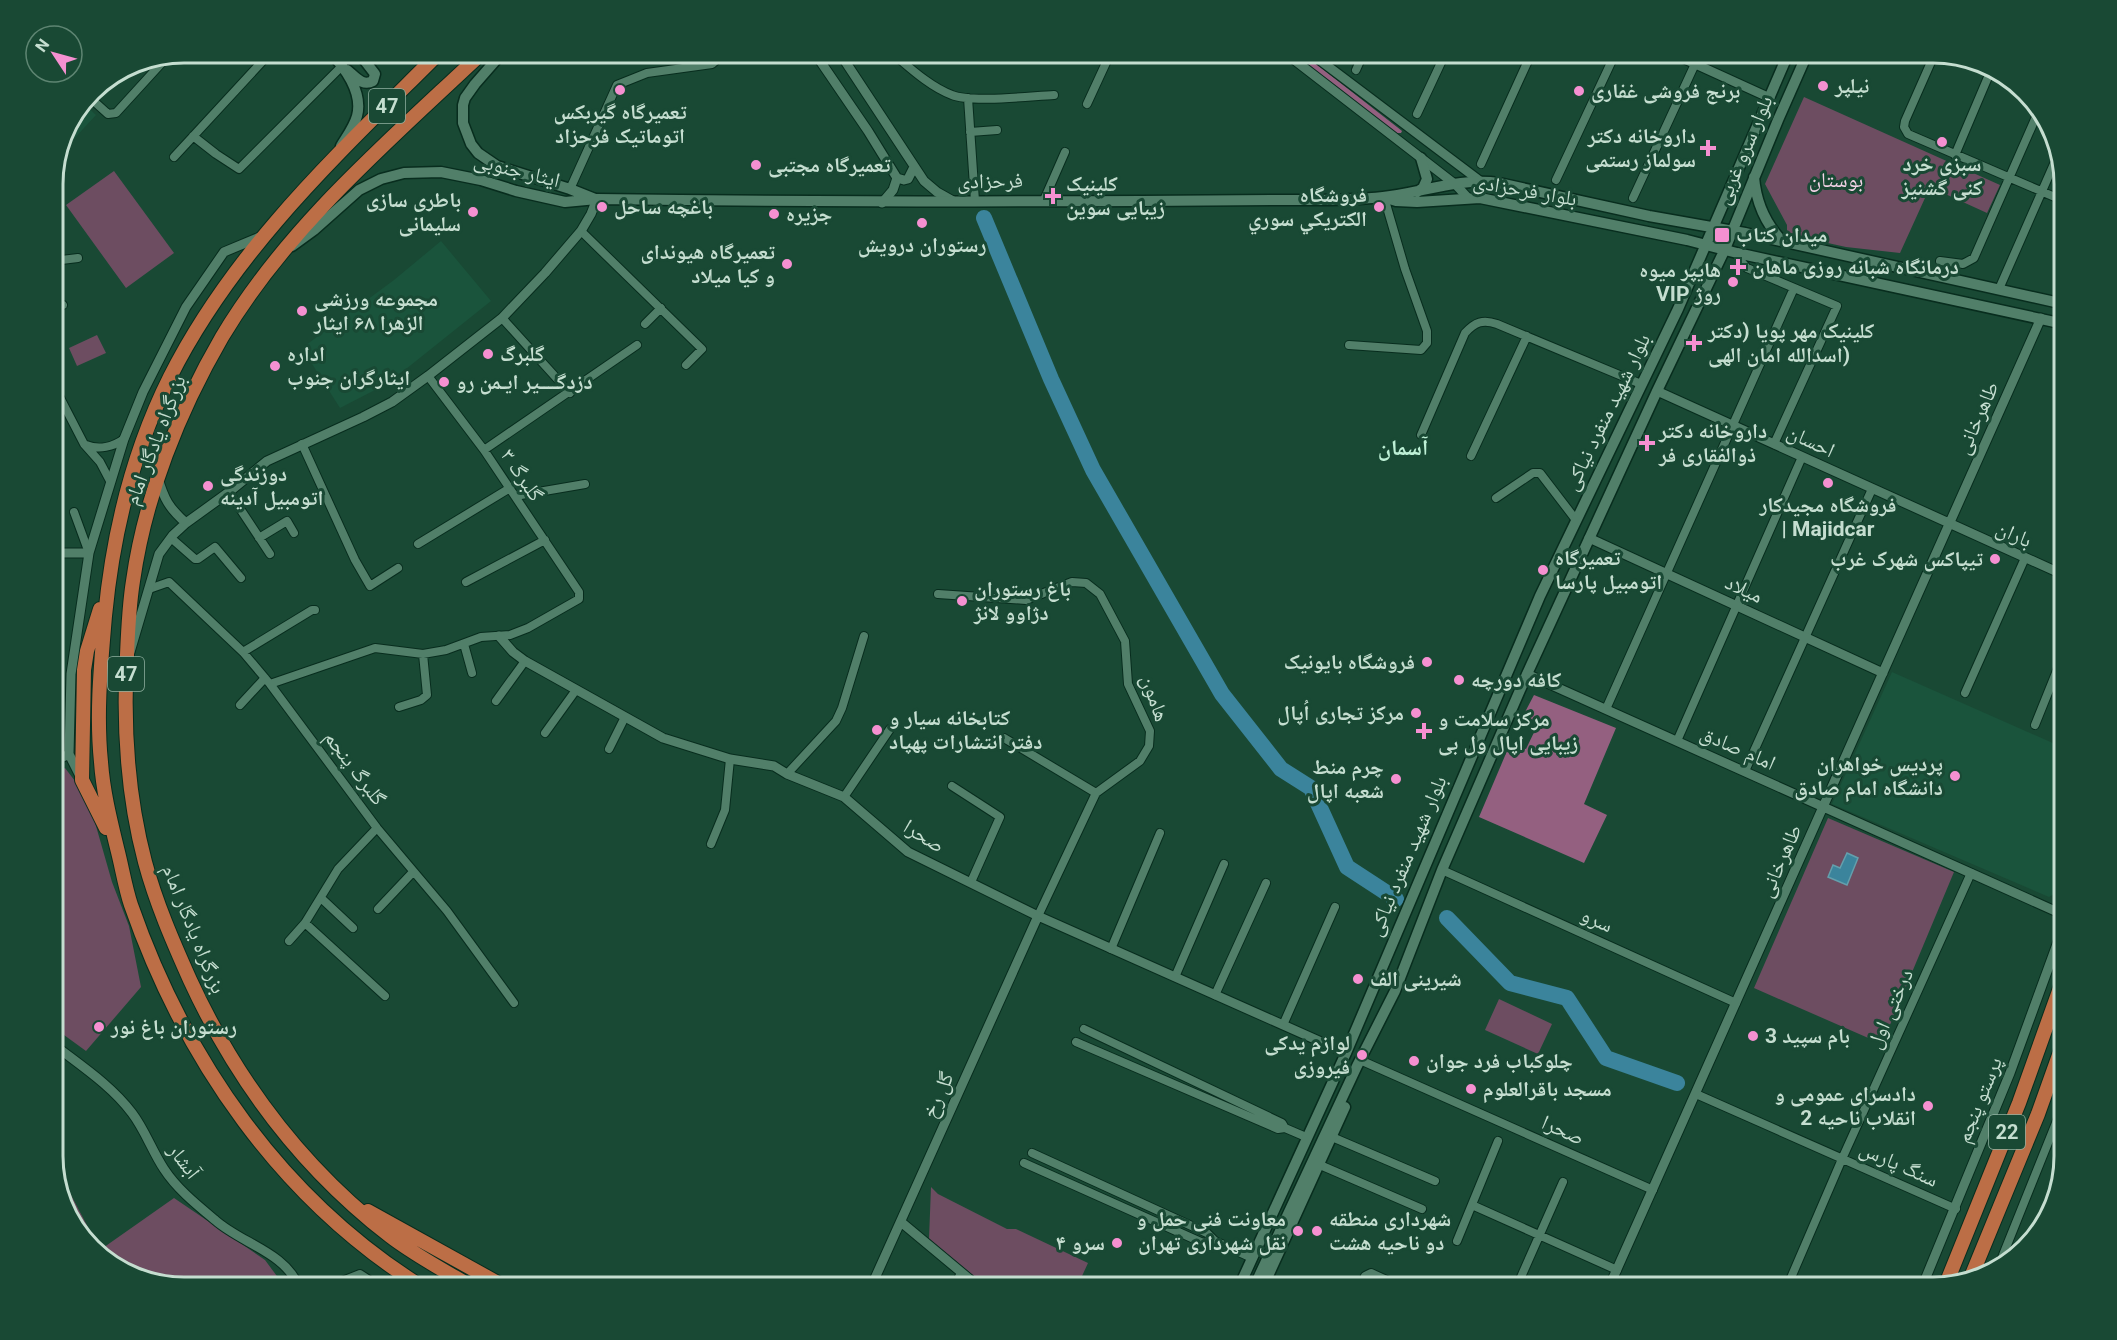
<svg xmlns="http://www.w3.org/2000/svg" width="2117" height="1340" viewBox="0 0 2117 1340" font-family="Roboto,'Noto Naskh Arabic',sans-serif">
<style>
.built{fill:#1a543c}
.green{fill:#6d4d61}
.forest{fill:#946080}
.water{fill:#3b849c;stroke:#649fac;stroke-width:1.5}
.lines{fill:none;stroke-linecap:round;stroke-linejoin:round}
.river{stroke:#3b849c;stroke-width:16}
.minor-casing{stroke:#082d1e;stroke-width:10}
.tertiary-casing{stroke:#082d1e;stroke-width:11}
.secondary-casing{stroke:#082d1e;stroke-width:13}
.trunk-casing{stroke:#082d1e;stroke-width:16}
.minor{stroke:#517f69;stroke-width:8}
.tertiary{stroke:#517f69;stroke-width:9}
.secondary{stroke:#517f69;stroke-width:10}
.trunk{stroke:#bc6e46;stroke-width:14}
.poi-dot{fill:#f590d1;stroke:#194934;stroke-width:2}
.labels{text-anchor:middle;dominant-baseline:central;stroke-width:6;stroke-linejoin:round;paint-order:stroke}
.shield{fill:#194934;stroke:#91b1a1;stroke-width:1.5}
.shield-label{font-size:20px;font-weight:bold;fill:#c5ded0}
.poi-label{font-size:21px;font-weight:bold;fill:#c5ded0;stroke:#194934;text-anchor:start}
.street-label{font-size:21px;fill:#c5ded0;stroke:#194934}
.park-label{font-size:21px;fill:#f5d4e8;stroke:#194934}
.neighbourhood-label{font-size:22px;font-weight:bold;fill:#bef0d6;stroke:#194934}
.rim{fill:none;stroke:#c5ded0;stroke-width:3}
</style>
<rect width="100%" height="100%" fill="#194934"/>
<path class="built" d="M83,103L96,115L71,142L63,134Z
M441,241L491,301L406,369L373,391L340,408L302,348L394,280Z
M1892,672L2064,748V888L2049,897L1832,804Z"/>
<path class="green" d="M1804,97L2000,185L1987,213L1930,187L1900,253L1846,247L1787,234V225L1765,184Z
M114,171L174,253L126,288L66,205Z
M97,335L106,353L77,366L69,348Z
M65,768L85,794L94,819L112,882L129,926L141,987L86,1051L53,1027V776Z
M1828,818L1954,872L1882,1044L1754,988Z
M1499,999L1552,1024L1538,1054L1485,1030Z
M53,1161L100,1250L174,1198L265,1260L285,1287H184L111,1265L70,1221Z
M931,1187L938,1194L1007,1229H1016L1088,1263L1077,1287H987L929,1239Z"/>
<path class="forest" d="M1292,53H1302L1397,127L1402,131L1401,133H1396Z
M1534,695L1616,728L1584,804L1607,815L1584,863L1479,817L1510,744L1526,749L1539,722L1523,716Z"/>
<path class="water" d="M1847,853L1858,858L1847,885L1828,877L1833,865L1840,868Z"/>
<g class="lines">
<path class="river" d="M984,218L1051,379L1093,470L1222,694L1281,769L1311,788L1347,867L1396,899
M1447,918L1510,983L1567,998L1606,1058L1677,1083"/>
<g class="minor-casing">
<path id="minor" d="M891,52C909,67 930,87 952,95C971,103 1031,96 1054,95
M1935,53L1905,121L1904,127L1908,134L2064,201
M1356,70L1364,52
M88,96L108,114L116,113L168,56
M968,98L975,201
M1087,104L1111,52
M1417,114L1446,52
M970,132L997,130
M193,136L216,154L239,169L342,66
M1955,155L1991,70
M174,157L271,52
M1481,164L1532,52
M1556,180L1616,52
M570,189L617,85L647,73L712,64L726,52
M1633,198L1695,64
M1044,200L1065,152
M581,231L702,349L686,365
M1737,253L1741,261L1747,268L1837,306L1774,444
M53,261L78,258
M1940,261L1963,264L1974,258L2039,110
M1999,289L2057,157
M53,308L63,305
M502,318L570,393
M645,324L661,308
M1349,345L1421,350L1427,343V331L1405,269L1384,197
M53,384L84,444L100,462L110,481
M1421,435L1465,333C1475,322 1483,319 1497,324L1641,384
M302,444L355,560L370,586L398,568
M86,445C99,450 113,447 124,439
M484,450L637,345
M1471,456L1527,336
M229,492L270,554
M515,496L585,484
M1496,498L1533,473H1540L1576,520
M74,512L89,553
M171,538L195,559H198L215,547L241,578
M259,538L287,521L294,533
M418,544L510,488
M466,582L545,540
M149,589L169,582L243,652L270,684L377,828L447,911L514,1003
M938,594L1026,600L1072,582L1086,583L1100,594L1125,641L1128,684L1150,731L1149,746L1140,761L1096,793L1038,916
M464,644L472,673
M243,652L312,610H315
M270,684L375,648L423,654L446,650L481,637L510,635L528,628L579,599V592L484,450L428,376
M1965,693L2025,558
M496,701L525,661
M240,705L265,678
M399,707L421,700L427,695L423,654
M1606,709L1794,288
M2035,725L2064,653
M545,733L576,690
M1004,738L1096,793
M1677,741L1802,457
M609,749L625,717
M1745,771L1872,489
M787,774L836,721L842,708L864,636
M952,786L1000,817L971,882
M844,797L890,729
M711,844L725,810L730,759
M1442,870L1736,1003
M321,898L353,928
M378,909L413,872
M305,923L385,996
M289,941L305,923L338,869L377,828
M1111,949L1160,833
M1175,977L1224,864
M1215,995L1266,883
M1283,1025L1335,907
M1084,1029L1282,1123L1285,1128
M1076,1042L1278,1129L1285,1128L1306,1137
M1360,1060L1653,1190
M1696,1094L1956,1209
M1332,1137L1435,1181
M1032,1153L1207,1233L1215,1241L1252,1258
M1024,1163L1203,1243L1215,1241
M1320,1165L1422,1209
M1472,1205L1617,1270
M1457,1241L1498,1141
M1997,1270L2064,1103
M1521,1277L1563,1182
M1082,1284L1087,1287
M327,1287L360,1274L380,1287
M954,1287L961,1273
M1360,1287L1365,1276L1371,1273L1402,1287
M1787,1287L1842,1159L1971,873"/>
</g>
<g class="tertiary-casing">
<path id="tertiary" d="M814,52L868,131L897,178
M839,52L924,181L937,192L953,201
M1284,52L1456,185L1468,198
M1309,52L1480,181
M1669,52L1770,98
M897,178L904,180L908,179L914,167
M882,203L893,190L897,178
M1657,391L2064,575
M158,478C164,499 169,508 186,523
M1589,538L1883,673
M53,553H89
M499,636L513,652L525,661L663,738L730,759L774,766L787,774L844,797L908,852L1038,916L1346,1053
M130,652L159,554L173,535L186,523L229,492L267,461L363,417L392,402L428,376L502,318L545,273L581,231L591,214L597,199
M1527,674L2064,915
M53,762L69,754
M80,776L69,754L71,674L89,553L124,439L143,392L186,307L224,252L262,236
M53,1044C80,1065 111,1085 132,1113C145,1130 152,1151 164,1169C177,1189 197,1205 215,1220C242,1244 285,1252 299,1287
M901,1222L979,1287
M871,1287L1038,916
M1609,1287L2041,318
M1922,1287L2010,1073L2064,925"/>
</g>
<g class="secondary-casing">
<path id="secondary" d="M330,52C345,68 363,93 357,116C354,127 347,136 341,146
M361,52L385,56L410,52
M503,52L475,84L465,98L463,105V123L471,144L478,153L497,166L570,189L595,199
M347,70C355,76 362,87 373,81L375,74L358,52
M1754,177C1756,202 1765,223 1782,241
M1417,192L1423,188L1427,179L1421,158
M1386,198L1396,201L1417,202L1480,198L1687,240L1737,253L2064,324
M292,246L314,230L359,190L381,179L404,173L441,172L481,180L516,191L565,202L597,199C824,202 1051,202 1278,200C1313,200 1349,201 1383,197C1421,193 1460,177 1499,183L1649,216L1745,233L2064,304
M1239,1287L1346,1053L1540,596L1678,309L1789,52
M1254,1287L1357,1066L1395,991L1442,870L1527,674L1657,391L1725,249L1778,120L1808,52
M1263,1287L1345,1107"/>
</g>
<g class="trunk-casing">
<path id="trunk" d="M100,609L87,651L84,670L82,780L106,828
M368,1211L505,1287
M1971,1277L2038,1114L2064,1041
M1946,1284L2019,1103L2064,977
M422,1287C281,1199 185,1060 131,905C125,887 122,867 117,848C110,819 103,791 101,762C96,713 101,664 105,616C113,532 132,453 170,377C235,248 339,153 440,52
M472,1287C445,1271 416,1256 390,1236C302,1168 237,1082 190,980C173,942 156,903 145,862C127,794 123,725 127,655C128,631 129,606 133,581C145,496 179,411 222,337C288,226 390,140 483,52"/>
</g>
<use href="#minor" class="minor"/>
<use href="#tertiary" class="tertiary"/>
<use href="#secondary" class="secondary"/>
<use href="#trunk" class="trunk"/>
</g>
<g class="poi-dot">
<circle cx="1823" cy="86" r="6"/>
<circle cx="620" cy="90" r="6"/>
<circle cx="1579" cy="91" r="6"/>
<circle cx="1942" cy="142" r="6"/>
<path d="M1705 139h6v6h6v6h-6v6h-6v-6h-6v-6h6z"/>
<circle cx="756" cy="165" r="6"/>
<path d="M1050 187h6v6h6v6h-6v6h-6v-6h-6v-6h6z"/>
<circle cx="602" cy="207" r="6"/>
<circle cx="1379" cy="207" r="6"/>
<circle cx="473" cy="212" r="6"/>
<circle cx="774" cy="214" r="6"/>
<circle cx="922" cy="223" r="6"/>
<rect x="1714" y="227" width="16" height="16" rx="3"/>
<circle cx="787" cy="264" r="6"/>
<path d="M1735 258h6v6h6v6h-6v6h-6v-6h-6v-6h6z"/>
<circle cx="1733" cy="282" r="6"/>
<circle cx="302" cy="311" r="6"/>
<path d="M1691 334h6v6h6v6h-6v6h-6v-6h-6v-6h6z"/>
<circle cx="488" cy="354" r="6"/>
<circle cx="275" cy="366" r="6"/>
<circle cx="444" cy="382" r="6"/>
<path d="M1644 434h6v6h6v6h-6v6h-6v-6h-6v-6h6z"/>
<circle cx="1828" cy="483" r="6"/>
<circle cx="208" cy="486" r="6"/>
<circle cx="1995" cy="559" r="6"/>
<circle cx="1543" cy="570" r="6"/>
<circle cx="962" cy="601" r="6"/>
<circle cx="1427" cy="662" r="6"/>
<circle cx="1459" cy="680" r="6"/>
<circle cx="1416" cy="713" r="6"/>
<circle cx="877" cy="730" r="6"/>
<path d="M1421 722h6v6h6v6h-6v6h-6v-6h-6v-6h6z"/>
<circle cx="1955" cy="776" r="6"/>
<circle cx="1396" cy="779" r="6"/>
<circle cx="1358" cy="979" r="6"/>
<circle cx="99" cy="1027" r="6"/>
<circle cx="1753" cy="1036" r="6"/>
<circle cx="1362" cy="1055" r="6"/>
<circle cx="1414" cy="1061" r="6"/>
<circle cx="1471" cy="1089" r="6"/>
<circle cx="1928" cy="1106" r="6"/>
<circle cx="1298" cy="1231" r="6"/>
<circle cx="1317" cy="1231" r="6"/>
<circle cx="1117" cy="1243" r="6"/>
</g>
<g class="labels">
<g class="shield">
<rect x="369" y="89" width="36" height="34" rx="4.5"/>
<rect x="108" y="657" width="36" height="34" rx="4.5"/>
<rect x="1989" y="1115" width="36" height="34" rx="4.5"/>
</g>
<g class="shield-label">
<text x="387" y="106">47</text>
<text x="126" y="674">47</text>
<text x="2007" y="1132">22</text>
</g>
<g class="poi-label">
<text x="1835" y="86">نیلپر</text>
<text x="1591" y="91">برنج فروشی غفاری</text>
<text x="620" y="112" text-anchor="middle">تعمیرگاه گیربکس<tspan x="620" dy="24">اتوماتیک فرحزاد</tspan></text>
<text x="1696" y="136" text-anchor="end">داروخانه دکتر<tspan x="1696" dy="24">سولماز رستمی</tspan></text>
<text x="1942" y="164" text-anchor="middle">سبزی خرد<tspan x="1942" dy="24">کنی گشنیز</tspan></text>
<text x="768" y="165">تعمیرگاه مجتبی</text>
<text x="1066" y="184">کلینیک<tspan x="1066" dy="24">زیبایی سوین</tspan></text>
<text x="1367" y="195" text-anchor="end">فروشگاه<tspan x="1367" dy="24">الكتريكي سوري</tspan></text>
<text x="461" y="200" text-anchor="end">باطری سازی<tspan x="461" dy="24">سلیمانی</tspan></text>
<text x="614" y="207">باغچه ساحل</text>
<text x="786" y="214">جزیره</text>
<text x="1736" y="235">میدان کتاب</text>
<text x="922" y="245" text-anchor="middle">رستوران درویش</text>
<text x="775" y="252" text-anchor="end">تعمیرگاه هیوندای<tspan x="775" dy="24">و کیا میلاد</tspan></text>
<text x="1752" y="267">درمانگاه شبانه روزی ماهان</text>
<text x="1721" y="270" text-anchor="end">هایپر میوه<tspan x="1721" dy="24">VIP روژ</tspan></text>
<text x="314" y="299">مجموعه ورزشی<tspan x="314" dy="24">الزهرا ۶۸ ایثار</tspan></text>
<text x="1708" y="331">کلینیک مهر پویا (دکتر<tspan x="1708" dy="24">اسدالله امان الهی)</tspan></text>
<text x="287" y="354">اداره<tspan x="287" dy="24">ایثارگران جنوب</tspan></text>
<text x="500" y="354">گلبرگ</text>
<text x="456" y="382">دزدگــــیر ایـمن رو</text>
<text x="1659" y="431">داروخانه دکتر<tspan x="1659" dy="24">ذوالفقاری فر</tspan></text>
<text x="220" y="474">دوزندگی<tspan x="220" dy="24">اتومبیل آدینه</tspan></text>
<text x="1828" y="505" text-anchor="middle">فروشگاه مجیدکار<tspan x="1828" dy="24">| Majidcar</tspan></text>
<text x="1555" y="558">تعمیرگاه<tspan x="1555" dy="24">اتومبیل پارسا</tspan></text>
<text x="1983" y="559" text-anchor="end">تیپاکس شهرک غرب</text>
<text x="974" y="589">باغ رستوران<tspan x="974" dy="24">دژاوو لانژ</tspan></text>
<text x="1415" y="662" text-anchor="end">فروشگاه بایونیک</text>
<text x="1471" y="680">کافه دورچه</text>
<text x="1404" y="713" text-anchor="end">مرکز تجاری اُپال</text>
<text x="889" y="718">کتابخانه سیار و<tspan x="889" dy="24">دفتر انتشارات پهپاد</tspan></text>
<text x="1438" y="719">مرکز سلامت و<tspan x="1438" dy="24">زیبایی اپال ول بی</tspan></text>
<text x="1943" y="764" text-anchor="end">پردیس خواهران<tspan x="1943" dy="24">دانشگاه امام صادق</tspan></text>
<text x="1384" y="767" text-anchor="end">چرم منط<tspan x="1384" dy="24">شعبه اپال</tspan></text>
<text x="1370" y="979">شیرینی الف</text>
<text x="111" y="1027">رستوران باغ نور</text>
<text x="1765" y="1036">بام سپید 3</text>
<text x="1350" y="1043" text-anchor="end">لوازم یدکى<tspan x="1350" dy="24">فیروزى</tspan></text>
<text x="1426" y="1061">چلوکباب فرد جوان</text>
<text x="1483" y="1089">مسجد باقرالعلوم</text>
<text x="1916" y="1094" text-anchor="end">دادسرای عمومی و<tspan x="1916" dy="24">انقلاب ناحیه 2</tspan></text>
<text x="1286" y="1219" text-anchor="end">معاونت فنی حمل و<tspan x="1286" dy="24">نقل شهرداری تهران</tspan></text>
<text x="1329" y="1219">شهرداری منطقه<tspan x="1329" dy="24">دو ناحیه هشت</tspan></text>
<text x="1105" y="1243" text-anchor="end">سرو ۴</text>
</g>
<g class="street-label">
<text transform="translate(1744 150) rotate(-67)">بلوار سرو غربی</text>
<text transform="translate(517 170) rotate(14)">ایثار جنوبی</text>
<text transform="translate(990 181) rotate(-1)">فرحزادی</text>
<text transform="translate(1525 190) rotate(10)">بلوار فرحزادی</text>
<text transform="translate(1607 412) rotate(-64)">بلوار شهید منفرد نیاکی</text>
<text transform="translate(1977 418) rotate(-66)">طاهرخانی</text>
<text transform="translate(155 440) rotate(-69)">بزرگراه یادگار امام</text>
<text transform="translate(1811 441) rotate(25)">احسان</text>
<text transform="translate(522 475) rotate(56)">گلبرگ ۳</text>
<text transform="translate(2014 534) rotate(24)">باران</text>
<text transform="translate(1744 589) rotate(25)">میلاد</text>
<text transform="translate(1155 698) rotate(71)">هامون</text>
<text transform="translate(1738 748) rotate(24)">امام صادق</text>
<text transform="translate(355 768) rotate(53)">گلبرگ پنجم</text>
<text transform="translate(924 836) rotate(32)">صحرا</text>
<text transform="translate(1407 856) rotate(-67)">بلوار شهید منفرد نیاکی</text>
<text transform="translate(1780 861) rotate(-66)">طاهرخانی</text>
<text transform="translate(1597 920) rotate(24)">سرو</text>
<text transform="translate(194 929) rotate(68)">بزرگراه یادگار امام</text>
<text transform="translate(1890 1009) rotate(-66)">درختی اول</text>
<text transform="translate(938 1095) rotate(-66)">گل رخ</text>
<text transform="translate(1979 1100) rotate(-68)">پرستو پنجم</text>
<text transform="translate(1563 1130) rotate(24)">صحرا</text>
<text transform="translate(184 1161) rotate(53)">آبشار</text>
<text transform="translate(1899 1164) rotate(24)">سنگ پارس</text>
</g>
<g class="park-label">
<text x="1836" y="180">بوستان</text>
</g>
<g class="neighbourhood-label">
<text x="1403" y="447">آسمان</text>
</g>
</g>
<path d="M0 0H2117V1340H0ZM184 63H1933A121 121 0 0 1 2054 184V1156A121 121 0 0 1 1933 1277H184A121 121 0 0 1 63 1156V184A121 121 0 0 1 184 63Z" fill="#194934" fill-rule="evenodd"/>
<path class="rim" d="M184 63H1933A121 121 0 0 1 2054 184V1156A121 121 0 0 1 1933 1277H184A121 121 0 0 1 63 1156V184A121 121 0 0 1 184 63Z"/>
<g transform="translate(54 54) rotate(306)"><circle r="28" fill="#194934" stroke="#5e8572" stroke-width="1.5"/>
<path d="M0-4.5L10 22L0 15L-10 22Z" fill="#f590d1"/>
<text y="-9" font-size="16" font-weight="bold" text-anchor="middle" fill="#c5ded0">N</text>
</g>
</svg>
